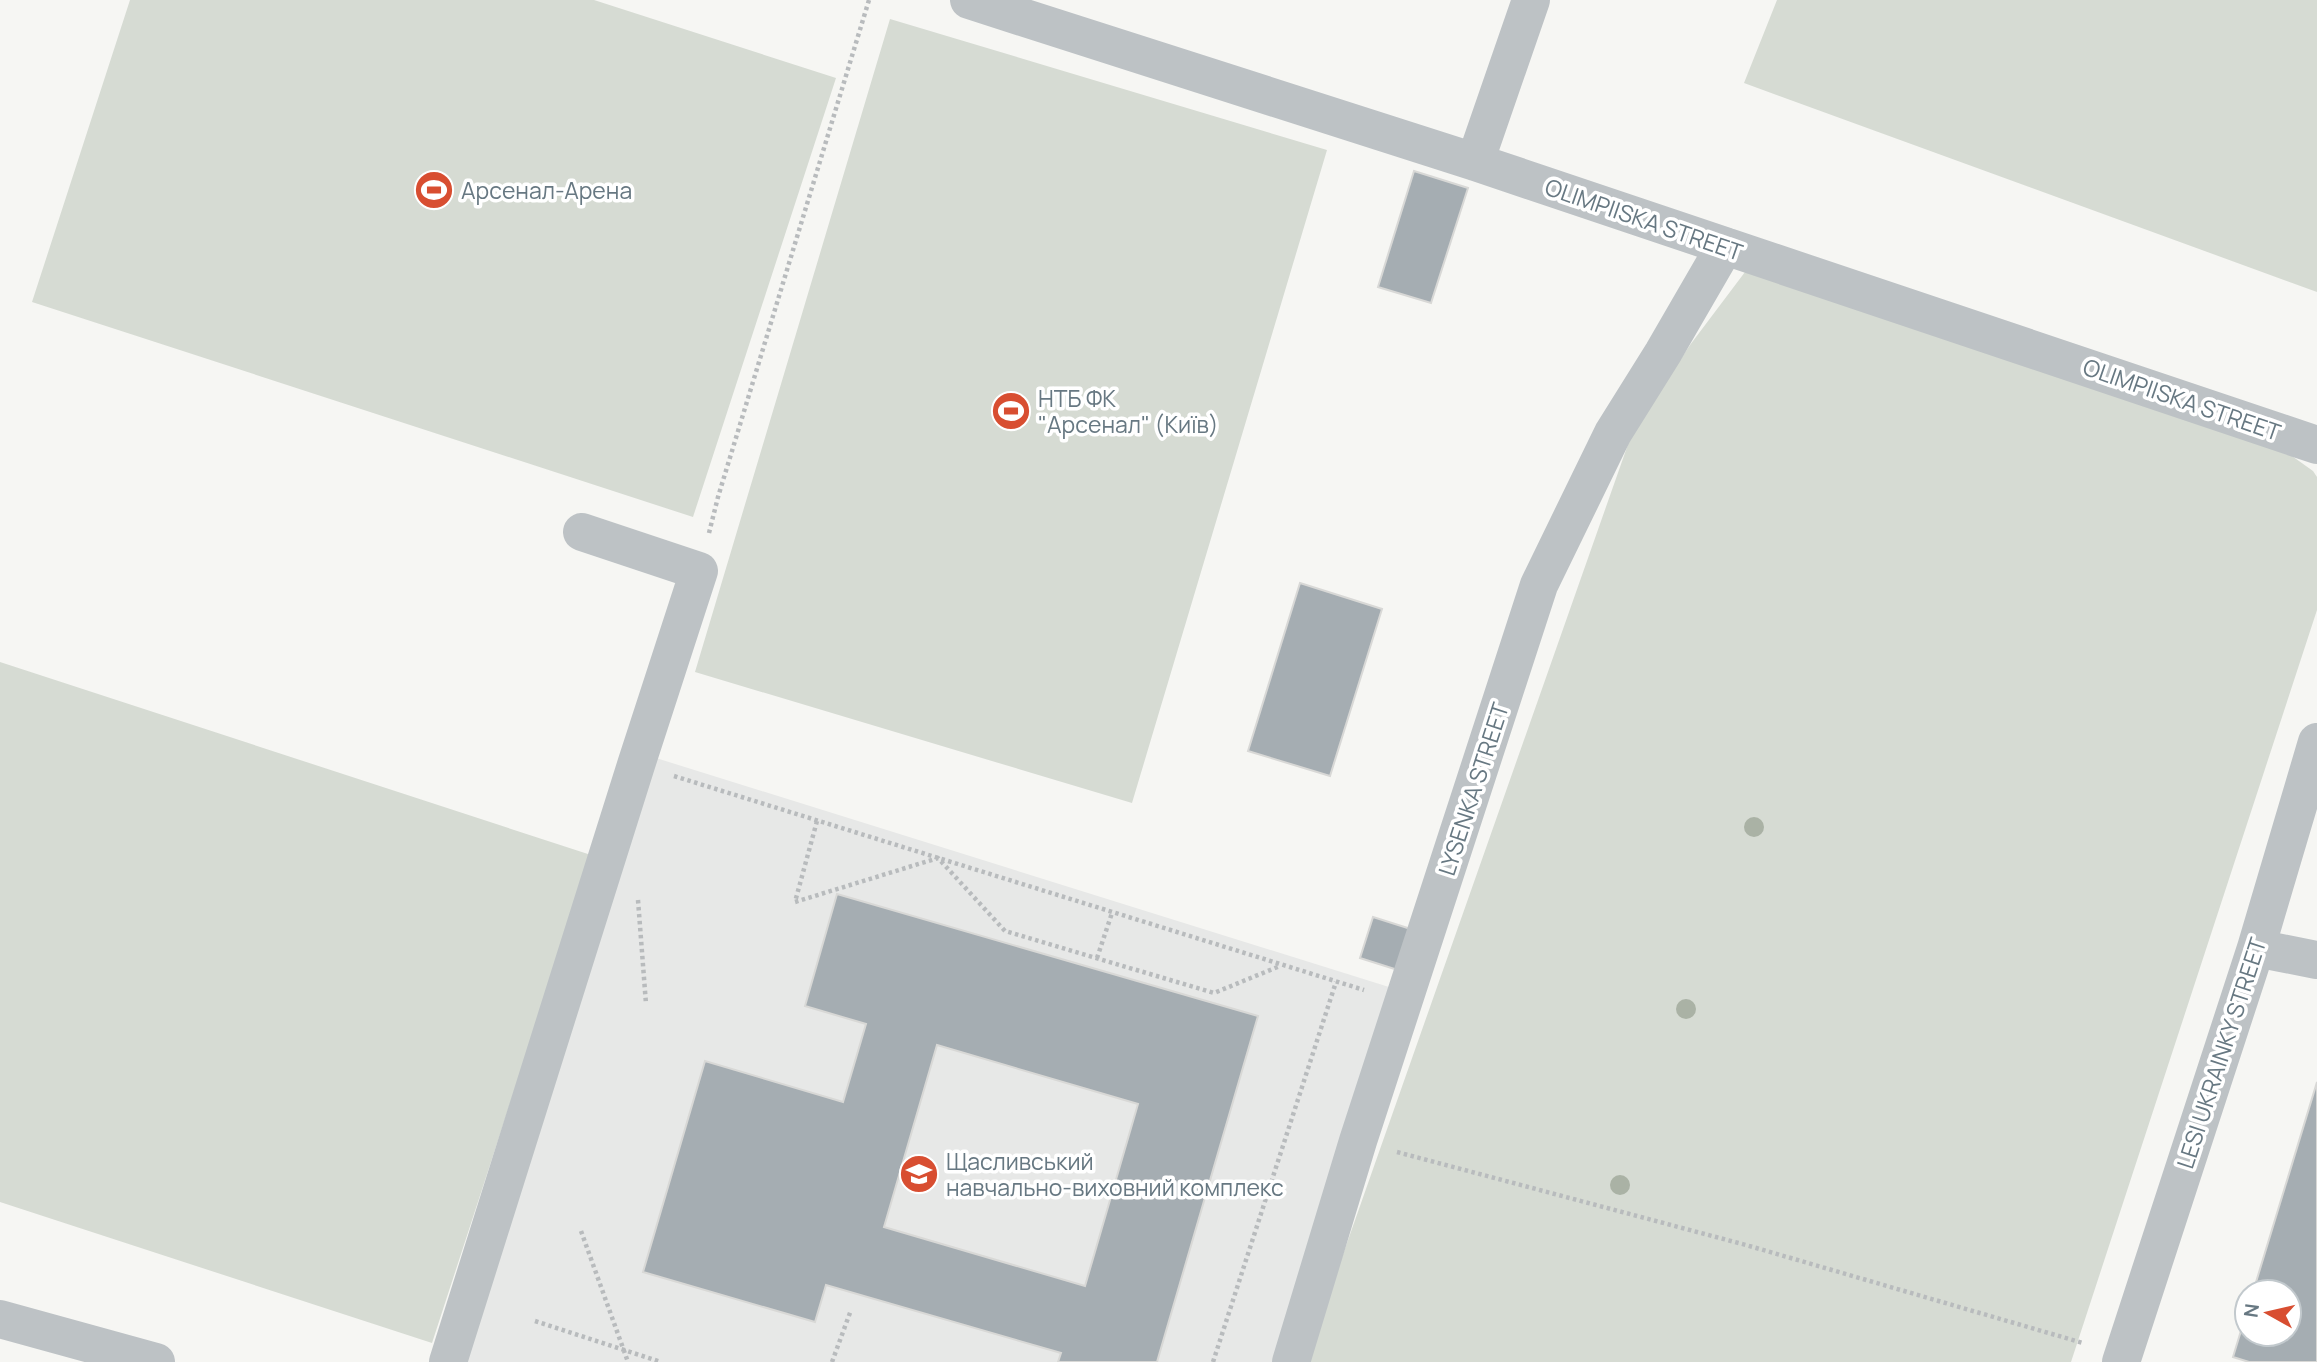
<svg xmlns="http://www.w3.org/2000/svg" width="2317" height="1362" viewBox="0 0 2317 1362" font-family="Manrope,sans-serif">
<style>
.built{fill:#e7e8e7}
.green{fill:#d6dbd3}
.building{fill:#a5adb2;stroke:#d8d8d6;stroke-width:2;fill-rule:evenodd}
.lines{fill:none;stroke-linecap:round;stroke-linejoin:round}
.path{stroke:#b8bbbd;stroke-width:4.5;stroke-dasharray:3.5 3.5;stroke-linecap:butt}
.minor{stroke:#bdc2c5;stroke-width:38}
.tree{fill:#aab2a5}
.labels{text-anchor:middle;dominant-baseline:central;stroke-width:7;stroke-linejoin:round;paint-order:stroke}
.poi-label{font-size:23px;fill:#677882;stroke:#fff;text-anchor:start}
.street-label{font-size:23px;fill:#677882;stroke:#fff}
</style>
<rect width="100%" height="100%" fill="#f6f6f3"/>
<path class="built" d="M640,753L1389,987L1273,1362H448Z"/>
<path class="green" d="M130,0H594L836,78L693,517L32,302Z
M1777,0H2317V292L1744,83Z
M890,19L1327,150L1132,803L695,672Z
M1745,272L2282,449L2313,471L2317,477V610L2071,1362H1309L1341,1260L1632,433L1690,345Z
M0,662L591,855L432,1343L0,1202Z"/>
<path class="building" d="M1414,171L1468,188L1431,303L1378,287Z
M1300,583L1382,609L1330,776L1248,751Z
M837,894L1258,1016L1157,1362H1058L1061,1353L826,1285L815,1322L643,1272L705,1061L843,1102L866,1024L805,1006ZM937,1045L1138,1104L1085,1286L884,1227Z
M1373,917L1417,931L1404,972L1360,958Z
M2317,1082V1362H2249L2233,1357L2247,1311V1334H2289V1292H2253Z"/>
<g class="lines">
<path class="path" d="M709,533L718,497L869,0
M674,776L1364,990
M817,821L795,902L938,858L1005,931L1214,993L1280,966
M638,900L646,1004
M1097,958L1112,913
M1397,1152L1746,1245L2083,1343
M581,1231L628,1362
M535,1321L661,1362
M832,1362L851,1310
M1213,1362L1336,982"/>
<path class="minor" d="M969,0L1475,162L2317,445
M1475,162L1531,0
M2256,948L2317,960
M0,1319L156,1362
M448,1362L636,765L699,571L582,532
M1291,1362L1358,1141L1539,585L1613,433L1663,353L1725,246
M2121,1362L2256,948L2317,742"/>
</g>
<g class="tree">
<circle cx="1754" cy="827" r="10"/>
<circle cx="1686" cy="1009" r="10"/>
<circle cx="1620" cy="1185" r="10"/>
</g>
<defs>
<g id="stadium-disc" transform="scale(2.0125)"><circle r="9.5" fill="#d84e31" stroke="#fff"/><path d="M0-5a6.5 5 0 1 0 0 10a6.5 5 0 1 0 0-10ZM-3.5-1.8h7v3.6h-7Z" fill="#fff"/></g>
<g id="school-disc" transform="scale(2.0125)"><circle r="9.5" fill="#d84e31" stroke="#fff"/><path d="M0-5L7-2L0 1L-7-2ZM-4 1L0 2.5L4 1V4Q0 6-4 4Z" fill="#fff"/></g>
</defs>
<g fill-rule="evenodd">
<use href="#stadium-disc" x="434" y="190"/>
<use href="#stadium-disc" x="1011" y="411"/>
<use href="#school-disc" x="919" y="1174"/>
</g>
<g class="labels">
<g class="poi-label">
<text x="461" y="190">Арсенал-Арена</text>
<text x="1038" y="398">НТБ ФК<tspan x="1038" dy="26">"Арсенал" (Київ)</tspan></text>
<text x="946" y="1161">Щасливський<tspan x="946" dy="26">навчально-виховний комплекс</tspan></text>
</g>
<g class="street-label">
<text transform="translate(1644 219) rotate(19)">OLIMPIISKA STREET</text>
<text transform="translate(2182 399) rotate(19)">OLIMPIISKA STREET</text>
<text transform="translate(1473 789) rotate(-72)">LYSENKA STREET</text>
<text transform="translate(2221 1053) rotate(-72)">LESI UKRAINKY STREET</text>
</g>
</g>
<g transform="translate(2268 1313) rotate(278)"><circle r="33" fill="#ffffff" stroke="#c2c9cd" stroke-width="2"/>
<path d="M0-5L12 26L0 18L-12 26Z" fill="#d84e31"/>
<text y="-10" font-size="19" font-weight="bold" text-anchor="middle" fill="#677882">N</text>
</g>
</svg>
